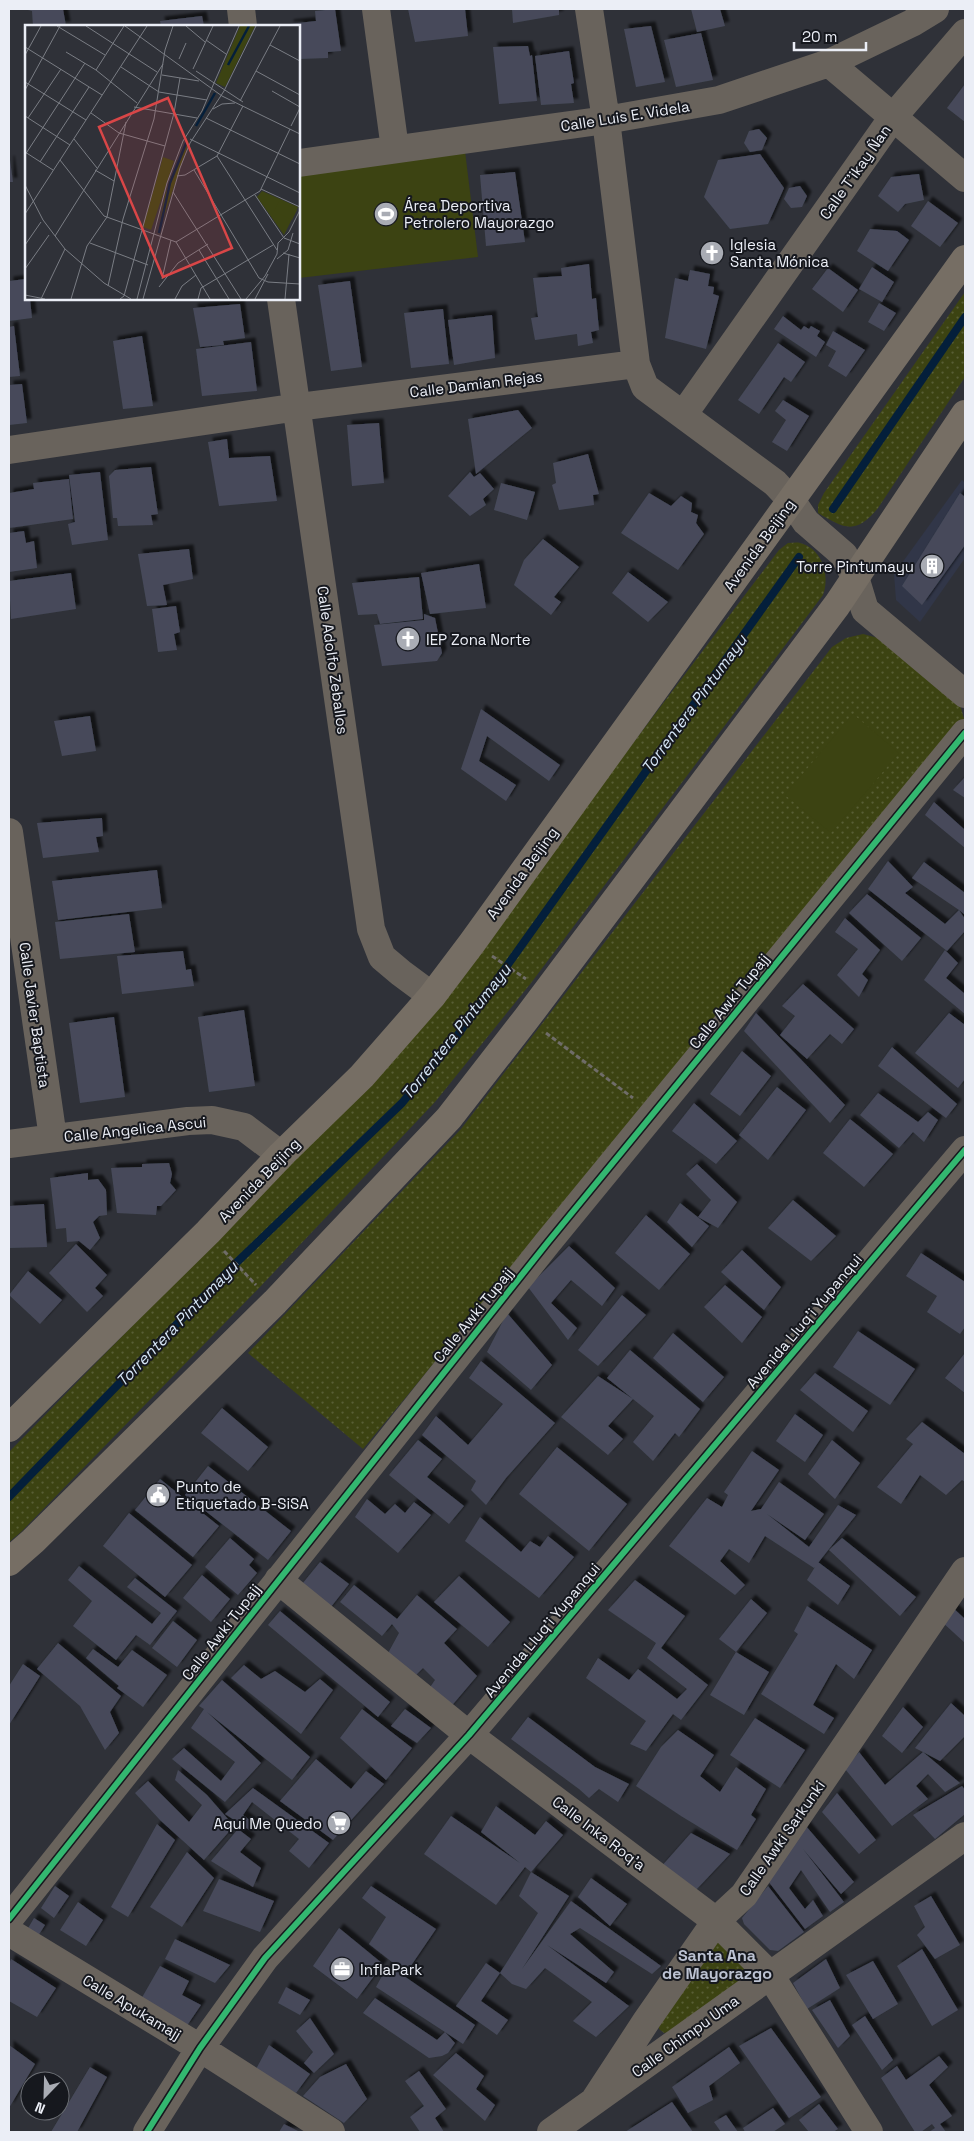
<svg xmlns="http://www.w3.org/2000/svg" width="974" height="2141" viewBox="0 0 974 2141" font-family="'Space Grotesk',sans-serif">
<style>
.built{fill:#313648}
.green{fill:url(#green-dots)}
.pitch{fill:#3c4312}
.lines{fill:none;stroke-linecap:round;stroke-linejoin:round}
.stream{stroke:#041f3b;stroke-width:8}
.building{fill:#464a5a;filter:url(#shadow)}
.path{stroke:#6f6c68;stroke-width:3;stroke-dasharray:5 2.5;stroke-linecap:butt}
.street{stroke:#69635c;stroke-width:28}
.secondary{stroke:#766e64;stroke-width:28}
.cycleway-casing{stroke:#16181e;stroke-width:9}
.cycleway{stroke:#33b770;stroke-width:6}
.labels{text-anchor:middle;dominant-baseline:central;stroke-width:4;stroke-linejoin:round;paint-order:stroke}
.street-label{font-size:15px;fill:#ebeef6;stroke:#16181e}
.poi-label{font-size:15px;fill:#ebeef6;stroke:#16181e;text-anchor:start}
.water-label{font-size:16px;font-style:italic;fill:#d6e6f7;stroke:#16181e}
.neighbourhood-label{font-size:16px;font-weight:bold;fill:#bcc2d2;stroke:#16181e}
.inset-river{fill:none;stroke:#041f3b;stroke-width:2.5}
.inset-road{fill:none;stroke:#7a7d84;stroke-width:1}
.view{fill:#d94647;fill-opacity:0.15;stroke:#d94647;stroke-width:2.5}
.inset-edge{fill:none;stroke:#ebeef6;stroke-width:2.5}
</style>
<defs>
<pattern id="green-dots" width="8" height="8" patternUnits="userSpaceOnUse" patternTransform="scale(1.25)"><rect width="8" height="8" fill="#3c4312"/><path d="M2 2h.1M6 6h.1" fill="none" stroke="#585e35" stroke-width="1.8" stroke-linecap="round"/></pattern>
<filter id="shadow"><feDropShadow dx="4.5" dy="-4.5" stdDeviation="1" flood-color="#0009"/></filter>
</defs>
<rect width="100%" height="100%" fill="#2f3138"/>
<path class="built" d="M962,480L965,483V558L920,622L896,600L894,574Z"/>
<path class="green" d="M965,292V377L878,508C856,535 845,529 818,513V505L824,493Z
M788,543C792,543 797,542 800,543C823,549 830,576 823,595L531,983L435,1102L259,1288L21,1532L9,1542V1452L398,1054L779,550Z
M863,634L878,638L885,641L961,708L964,719L961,725L363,1449L248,1353L461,1129L832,647L846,638Z
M719,1940L749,1970L747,1977L672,2031L664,2033L659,2029V2021Z"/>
<path class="pitch" d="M465,151L478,257L299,278V171Z
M853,714L899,753L831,833L785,795Z"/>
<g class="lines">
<path class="stream" d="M833,509L965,317
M9,1497L234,1265L402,1103L454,1040L799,557"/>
</g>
<path class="building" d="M24,9H63L66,26H33L32,11Z
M335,9L341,51L328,52V58L299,59V26H289V24L316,21L315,11Z
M408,9H465L468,36L415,42Z
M512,9H559V15L513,23Z
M691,9H720L725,26L697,32Z
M202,16L204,26H161L160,21Z
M651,26L665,82L636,87L624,29Z
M701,33L713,80L676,87L664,40Z
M528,46L530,56L532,55L537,101L499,104L493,47Z
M569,51L574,83L571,84L574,103L541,105L535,56Z
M965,84V122L947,108Z
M759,129L767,138L762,150L750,152L744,143L749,131Z
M760,154L784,188L768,224L730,229L704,197L718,160Z
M9,160H10L13,182H9Z
M515,172L525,242L486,246L480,175Z
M919,174L924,200L905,204L898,212L878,196L891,177Z
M800,186L807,196L802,207L791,208L784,199L789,188Z
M928,201L958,223L940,247L911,226Z
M870,229L897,231L909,240L888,271L857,251Z
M589,264L592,299L596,298L599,330L591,332L593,343L578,346L577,334L535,340L531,318L538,317L533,278L562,276L561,268Z
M872,267L894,282L882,302L859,289Z
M828,268L858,290L843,312L812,289Z
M690,270L710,274L708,286L714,287L713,294L719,296L706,349L665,338L675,278L688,281Z
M26,279V299H30L32,318L9,321V281Z
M350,281L362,367L331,371L318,285Z
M879,303L896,313L884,331L868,322Z
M240,304L245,338L223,341L224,345L200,347L193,308Z
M443,309L449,364L411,368L404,313Z
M492,315L495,358L454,365L448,320Z
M783,316L801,330L804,326L809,329L811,326L820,331L817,336L825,342L816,357L774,329Z
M14,326L20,376L9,377V327Z
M833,331L865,350L846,377L828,366L836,351L826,345Z
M142,336L153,406L123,409L113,341Z
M251,342L257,391L202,396L196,349Z
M778,343L805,362L791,382L784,377L759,414L738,400Z
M22,384L27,423L9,425V385Z
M783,400L809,416L787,451L772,442L786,420L775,411Z
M518,410L532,428L476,474L468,419Z
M379,423L384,483L352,486L347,425Z
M227,439L229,458L270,456L277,501L219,506L208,442Z
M588,454L599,494L593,495L594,505L559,510L552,485L556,483L553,463Z
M151,467L158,514L151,515L153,525L118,526L117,518H113L109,476L115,470Z
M100,472L108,540L72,545L68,524L75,522L69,475Z
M470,472L474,477L480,473L494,489L483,499L486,505L470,516L448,496Z
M69,479L73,519L9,528V493L34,489L33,483Z
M501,483L535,492L527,520L494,510Z
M649,493L671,506L681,496L692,503L691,512L698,515L696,523L704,534L678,570L621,533Z
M960,493L965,497V545L922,605L902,586Z
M24,531L26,543L34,541L37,568L9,572V533Z
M543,539L579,567L554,597L561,602L551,615L514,585L524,560Z
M189,549L193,579L163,585L167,605L147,606L138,554Z
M479,564L486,608L430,614L421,573Z
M628,572L668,602L648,622L612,593Z
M71,573L76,609L11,619L9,581Z
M419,577L423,619L380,624L377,614L358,615L352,583Z
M176,606L180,632L174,634L177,650L158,652L152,609Z
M424,614L435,618L442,653L437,661L382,666L374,625L424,620Z
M481,709L560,765L549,781L487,736L479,761L516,785L506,801L461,769Z
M90,716L96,751L62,756L54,721Z
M965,777V798L953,790Z
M934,802L965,830V848L925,815Z
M102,818L103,836L96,837L99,852L43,858L37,823Z
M888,861L913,887L905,893L945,924L959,910L912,878L924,862L965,893V915L959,910L965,919V931L947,951L868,889Z
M157,870L162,908L58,920L52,881Z
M867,894L921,938L902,961L849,913Z
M129,914L135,952L60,959L55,922Z
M845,918L880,950L862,974L868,980L859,997L837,975L858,949L835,932Z
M945,950L958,963L946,978L965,994V1014L924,980Z
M183,951L186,970L191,969L194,986L122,994L117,956Z
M803,984L854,1029L842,1044L830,1034L807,1059L780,1035L795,1016L782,1006Z
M244,1010L255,1086L209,1092L198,1017Z
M756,1013L845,1105L830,1123L744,1031Z
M949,1013L965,1025V1079L958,1088L915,1053Z
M114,1017L125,1097L80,1103L69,1023Z
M892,1047L957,1104L946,1118L878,1066Z
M742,1051L771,1076L740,1116L710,1094Z
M777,1087L806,1110L768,1160L739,1135Z
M878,1093L918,1122L928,1112L938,1120L924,1142L913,1132L899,1148L860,1115Z
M694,1103L737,1141L716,1164L672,1131Z
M850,1119L893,1154L864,1187L823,1153Z
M169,1163L172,1174L170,1183L176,1190L161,1206H157L156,1215L117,1213L111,1168L142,1167V1164Z
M697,1164L737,1202L718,1228L698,1217L711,1200L686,1174Z
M88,1173V1180L98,1179L106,1190L107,1215L99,1216L93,1222L100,1238L90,1250L79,1241L67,1242L66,1228L56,1229L50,1178Z
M793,1200L836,1236L811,1261L768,1228Z
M680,1203L709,1226L692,1247L667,1222Z
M44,1204L47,1247L9,1248V1206Z
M646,1215L690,1254L659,1290L615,1253Z
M76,1244L107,1275L95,1288L103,1296L87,1312L49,1273Z
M569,1246L615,1288L602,1306L571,1280L551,1303L577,1328L568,1340L528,1287Z
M742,1250L781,1287L764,1310L721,1272Z
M921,1253L965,1282V1327L960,1334L927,1312L937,1296L906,1276Z
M28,1271L62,1300L40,1324L9,1295Z
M725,1285L762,1317L742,1343L704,1307Z
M622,1295L646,1315L598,1366L578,1350Z
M507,1313L552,1365L531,1390L487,1352Z
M858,1331L915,1369L890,1405L833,1367Z
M673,1333L724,1377L703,1402L653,1358Z
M630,1350L700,1409L679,1437L675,1433L653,1461L633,1442L654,1416L633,1399L608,1426L623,1439L608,1455L561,1417L598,1376L633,1399L607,1378Z
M965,1353V1393L945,1378Z
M481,1361L555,1423L506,1478L486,1505L471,1490L476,1481L422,1435L436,1416L468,1445L503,1404L469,1378Z
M815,1373L868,1411L853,1432L800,1390Z
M222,1408L268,1447L248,1471L201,1433Z
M795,1414L823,1435L805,1462L776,1441Z
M922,1422L965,1454V1482L962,1480L946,1495L920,1475L901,1504L877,1487L913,1444L906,1439Z
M418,1440L442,1459L427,1477L464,1506L449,1524L389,1475Z
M832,1440L860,1463L835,1499L808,1474Z
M557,1447L627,1504L589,1551L519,1494Z
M752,1451L779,1470L751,1511L761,1509L779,1482L824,1514L805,1540L767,1514L809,1547L838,1505L856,1515L814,1568L765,1536L749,1563L729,1549L720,1561L745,1585L735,1595L669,1546L707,1498L722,1507L728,1495L724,1492Z
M208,1466L291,1531L268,1560L185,1495Z
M160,1479L219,1526L193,1557L135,1510Z
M367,1499L385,1514L395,1504L405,1513L414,1502L431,1515L398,1553L355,1517Z
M129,1513L192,1565L165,1597L103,1546Z
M480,1517L521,1552L530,1541L540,1547L548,1536L574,1557L539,1598L465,1541Z
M230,1538L254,1559L249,1565L257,1573L238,1595L205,1567Z
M842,1538L916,1597L900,1616L829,1550Z
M320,1562L349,1584L327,1612L298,1589Z
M818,1562L850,1586L838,1605L807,1580Z
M79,1566L152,1624L161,1613L127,1587L135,1578L177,1611L150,1645L136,1635L116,1660L73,1626L92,1601L68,1580Z
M202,1575L230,1599L211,1622L183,1598Z
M459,1576L510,1622L488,1647L434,1602Z
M635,1580L685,1616L661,1648L708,1685L681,1720L673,1714L646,1751L630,1744L646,1721L586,1678L598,1658L629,1680L638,1669L677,1699L687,1689L647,1658L656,1643L608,1610Z
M354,1585L397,1619L417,1595L457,1629L444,1643L477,1676L449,1709L426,1693L435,1680L423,1668L414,1677L387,1655L399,1633L392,1624L382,1636L340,1602Z
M751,1599L767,1613L736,1652L719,1639Z
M807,1606L872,1650L854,1679L836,1664L813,1705L834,1718L824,1734L761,1694L798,1634L794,1631Z
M951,1606L965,1619V1643L941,1621Z
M280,1611L390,1702L378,1717L268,1625Z
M173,1621L197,1640L177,1667L152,1648Z
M58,1643L121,1696L110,1712L119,1733L105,1750L80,1706L37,1669Z
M93,1649L118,1667L132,1650L167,1675L143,1707L117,1688L119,1686L86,1658Z
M736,1652L769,1672L744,1715L710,1695Z
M23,1664L40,1676L9,1725V1686Z
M244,1665L261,1679L275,1671L305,1692L320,1679L333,1690L301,1734L231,1678Z
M222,1680L310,1757L292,1780L207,1712L261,1763L225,1802L172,1759L184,1748L221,1781L235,1762L191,1728L204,1709L199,1706Z
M951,1703L965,1716V1736L940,1761L923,1752L960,1783L945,1792L928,1774L916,1786L928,1799L892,1826L845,1769L859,1752L885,1785L923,1752L915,1748Z
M903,1707L923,1727L902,1753L882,1736Z
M362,1709L412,1748L386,1780L340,1738Z
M405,1709L431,1728L417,1743L391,1726Z
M528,1717L595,1767L629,1784L618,1802L599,1789L589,1798L579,1789L511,1739Z
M755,1718L805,1750L780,1788L730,1755Z
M678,1730L714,1755L700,1776L720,1792L736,1767L766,1789L751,1815L756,1819L737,1850L681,1816L636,1786L661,1747Z
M316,1759L351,1789L366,1771L384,1784L333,1840L280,1801Z
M178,1770L207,1795L234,1826L204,1860L160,1820L135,1793L148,1781L189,1822L202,1805L175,1780Z
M962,1786L965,1790V1814L935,1839L913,1815Z
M253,1788L329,1843L309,1868L289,1851L299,1839L252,1802L243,1815L256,1825L251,1831L225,1814Z
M837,1793L876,1840L859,1854L822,1812Z
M496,1806L535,1835L546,1821L563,1835L531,1872L525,1867L496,1905L424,1854L451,1816L520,1863L481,1832Z
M157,1824L175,1840L128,1917L111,1907Z
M805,1825L854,1882L841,1894L803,1849L844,1902L830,1912L801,1870L789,1888L805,1909L813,1900L823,1916L805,1929L768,1881Z
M238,1829L251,1839L240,1852L261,1868L253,1887L211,1861Z
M691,1833L730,1854L695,1891L660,1868Z
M187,1852L214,1878L182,1927L150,1907Z
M531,1872L569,1896L522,1969L571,1901L661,1966L652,1974L580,1928L570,1934L614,1972L606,1983L547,1945L629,2006L596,2037L573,2021L592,2002L545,1968L526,1989L512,1984L500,1973L538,1913L519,1896Z
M591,1878L627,1904L610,1926L578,1897Z
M219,1879L274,1901L260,1932L203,1911Z
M55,1886L69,1896L54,1918L41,1908Z
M371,1886L436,1929L406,1973L369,1944L386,1917L362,1898Z
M768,1886L804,1932L778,1951L770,1950L744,1924L742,1918Z
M931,1896L960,1945L935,1959L917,1935L925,1927L914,1906Z
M78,1902L103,1920L86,1946L60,1930Z
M34,1918L45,1925L38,1936L27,1930Z
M339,1928L383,1964L357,1999L313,1966Z
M175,1939L230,1965L215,1983L165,1959Z
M922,1949L958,2010L932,2026L897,1966Z
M11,1959L56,1988L37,2017L9,2001V1964Z
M826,1959L840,1988L807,2009L793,1983Z
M873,1961L898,2004L873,2019L846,1975Z
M486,1963L500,1973L481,2001L508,2020L497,2035L456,2006Z
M388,1965L475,2025L463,2044L445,2032L455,2043L448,2053L442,2056L429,2058L363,2013L375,1998L437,2040L445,2032L376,1987Z
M160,1966L189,1981L182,1995L201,2005L186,2027L140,2001Z
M286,1987L310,2000L300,2015L278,2003Z
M830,2000L850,2036L838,2048L812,2010Z
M865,2016L893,2060L882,2070L852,2025Z
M310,2018L334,2054L314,2073L304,2063L313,2052L296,2031Z
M771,2028L821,2097L789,2118L739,2046Z
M9,2045L35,2064L9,2108Z
M269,2045L310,2074L296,2093L255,2071Z
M729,2047L740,2063L709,2086L713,2100L688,2113L672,2087Z
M456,2053L484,2076L476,2089L495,2105L485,2121L433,2075Z
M939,2056L948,2067L929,2085L952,2116L940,2124L946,2132H929L935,2128L932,2124L921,2132H915L881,2078L897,2066L906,2080Z
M346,2064L367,2099L344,2123L303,2096L320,2077Z
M90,2067L107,2077L77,2132H51Z
M419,2071L446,2109L435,2118L444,2132H420L410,2117L424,2106L405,2081Z
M672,2102L693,2132H625Z
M819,2104L838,2129L833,2132H809L799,2120Z
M773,2108L785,2124L773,2132H745L743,2128Z
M726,2115L738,2132H721L714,2122Z
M284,2124L300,2132H279Z"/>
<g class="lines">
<path class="path" d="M492,956L526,979
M546,1033L633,1098
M224,1251L256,1285"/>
<path class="street" d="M241,9L243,26
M376,9L395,149
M589,9L606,120L636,364L645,387L775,483L791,500L806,522L844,555L855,577L865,610L965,694
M829,63L965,178
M299,163L606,120L719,100L829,63L912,23L935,9
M281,299L371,929L382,957L401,973L432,996
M683,415L893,117L965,33
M9,450L298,407L636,364
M9,832L53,1138
M9,1144L188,1121L212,1120L244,1127L281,1155
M278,1580L469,1735L716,1921L770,1975L869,2132
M9,1919L548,1242L965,733
M9,1932L200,2048L331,2132
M594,2101L647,2020L716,1921L744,1895L965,1571
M147,2132L200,2048L265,1958L469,1735L965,1150
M551,2132L965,1836"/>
<path class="secondary" d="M9,1428L208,1232L281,1155L362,1076L432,996L472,943L965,259
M9,1562L33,1541L275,1302L449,1118L526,1019L837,605L965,414"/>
<g class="cycleway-casing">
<path id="cycleway" d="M9,1919L548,1242L965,733
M147,2132L200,2048L265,1958L469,1735L965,1150"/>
</g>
<use href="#cycleway" class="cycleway"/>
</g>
<defs>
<g id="stadium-disc" transform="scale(1.25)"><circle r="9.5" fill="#a9acb4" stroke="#16181e"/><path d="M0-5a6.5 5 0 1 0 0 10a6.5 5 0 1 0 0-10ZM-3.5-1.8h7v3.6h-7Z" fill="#fff"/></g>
<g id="church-disc" transform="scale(1.25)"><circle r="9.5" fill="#a9acb4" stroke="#16181e"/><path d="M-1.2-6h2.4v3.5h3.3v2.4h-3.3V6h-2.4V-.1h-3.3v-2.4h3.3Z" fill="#fff"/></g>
<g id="building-disc" transform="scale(1.25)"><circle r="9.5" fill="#a9acb4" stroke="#16181e"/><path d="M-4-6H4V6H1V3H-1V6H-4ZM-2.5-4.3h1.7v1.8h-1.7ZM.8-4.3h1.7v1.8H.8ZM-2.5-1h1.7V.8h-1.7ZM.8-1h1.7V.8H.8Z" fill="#fff"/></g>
<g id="civic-disc" transform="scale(1.25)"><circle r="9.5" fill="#a9acb4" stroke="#16181e"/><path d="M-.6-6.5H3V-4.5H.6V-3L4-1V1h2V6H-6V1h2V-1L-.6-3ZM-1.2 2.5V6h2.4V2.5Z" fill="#fff"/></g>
<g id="supermarket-disc" transform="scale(1.25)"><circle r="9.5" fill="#a9acb4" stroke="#16181e"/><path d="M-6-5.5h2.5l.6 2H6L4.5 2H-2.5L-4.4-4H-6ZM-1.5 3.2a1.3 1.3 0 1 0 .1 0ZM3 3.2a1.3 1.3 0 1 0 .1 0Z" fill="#fff"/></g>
<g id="office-disc" transform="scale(1.25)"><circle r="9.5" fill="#a9acb4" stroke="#16181e"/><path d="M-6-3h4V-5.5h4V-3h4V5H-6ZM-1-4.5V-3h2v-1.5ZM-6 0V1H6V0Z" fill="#fff"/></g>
</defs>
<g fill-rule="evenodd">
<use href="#stadium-disc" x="386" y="214"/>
<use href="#church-disc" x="712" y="253"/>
<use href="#building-disc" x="932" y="566"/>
<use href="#church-disc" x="408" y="639"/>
<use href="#civic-disc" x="158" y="1495"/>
<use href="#supermarket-disc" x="339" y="1823"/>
<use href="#office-disc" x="342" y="1969"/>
</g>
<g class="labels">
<g class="street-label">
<text transform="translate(625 116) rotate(-9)">Calle Luis E. Videla</text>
<text transform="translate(855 172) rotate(-55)">Calle T'ikay Ñan</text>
<text transform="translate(476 384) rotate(-7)">Calle Damian Rejas</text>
<text transform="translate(759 545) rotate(-54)">Avenida Beijing</text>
<text transform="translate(333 660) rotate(82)">Calle Adolfo Zeballos</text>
<text transform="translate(522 873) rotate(-54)">Avenida Beijing</text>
<text transform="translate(729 1001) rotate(-51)">Calle Awki Tupajj</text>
<text transform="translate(35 1015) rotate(82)">Calle Javier Baptista</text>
<text transform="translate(135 1129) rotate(-6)">Calle Angelica Ascui</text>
<text transform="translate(259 1180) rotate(-46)">Avenida Beijing</text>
<text transform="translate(473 1315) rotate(-51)">Calle Awki Tupajj</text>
<text transform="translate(804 1321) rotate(-50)">Avenida Lluq'i Yupanqui</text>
<text transform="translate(542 1630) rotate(-50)">Avenida Lluq'i Yupanqui</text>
<text transform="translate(221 1632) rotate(-52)">Calle Awki Tupajj</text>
<text transform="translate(599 1833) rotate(37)">Calle Inka Roq'a</text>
<text transform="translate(782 1838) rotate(-55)">Calle Awki Sarkunki</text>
<text transform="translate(132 2007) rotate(31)">Calle Apukamajj</text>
<text transform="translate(685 2036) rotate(-36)">Calle Chimpu Uma</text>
</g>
<g class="poi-label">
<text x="404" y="205">Área Deportiva<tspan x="404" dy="17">Petrolero Mayorazgo</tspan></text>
<text x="730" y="244">Iglesia<tspan x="730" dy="17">Santa Mónica</tspan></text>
<text x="914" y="566" text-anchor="end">Torre Pintumayu</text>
<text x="426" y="639">IEP Zona Norte</text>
<text x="176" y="1486">Punto de<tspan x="176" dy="17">Etiquetado B-SiSA</tspan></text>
<text x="322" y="1823" text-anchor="end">Aqui Me Quedo</text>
<text x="360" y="1969">InflaPark</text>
</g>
<g class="water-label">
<text transform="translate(694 704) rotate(-54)">Torrentera Pintumayu</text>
<text transform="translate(456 1032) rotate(-52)">Torrentera Pintumayu</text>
<text transform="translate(177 1324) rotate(-46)">Torrentera Pintumayu</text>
</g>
<g class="neighbourhood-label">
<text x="717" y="1955">Santa Ana<tspan x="717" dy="18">de Mayorazgo</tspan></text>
</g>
</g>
<g transform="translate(25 25)">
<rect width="275" height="275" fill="#2f3138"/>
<path d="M215,1H230L200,62L191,58ZM162,115L164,117L133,209L140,170ZM138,132L149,136L126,205L118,202ZM237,166L273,182L259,210L232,172Z" fill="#3c4312"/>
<path d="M254,176L272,185L267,195L249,186Z" fill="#3c4312"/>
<path class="inset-river" d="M203,40L224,1M171,101L190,68M134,208L145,158L162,116"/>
<path class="inset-road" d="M32,1L80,30M61,1L132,47M100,1L197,71L275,109M161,1L180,17M181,15L201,29M245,20L275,36M0,22L77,70M41,27L71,45L112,78M0,30L16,1M154,34L161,18M96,42L134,67L182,75M168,44L188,1M71,45L99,1M171,46L218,77M231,46L275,70M137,50L174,56M0,57L61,95M189,58L214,1M0,65L35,1M247,66L275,82M215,76L255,1M109,82L172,93M188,84L197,79L210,78M66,88L94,108L140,121M0,91L45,120M3,93L36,44M181,93L275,139M266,101L275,83M49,114L72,143M165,114L275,168M0,127L28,145M0,130L60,38M192,131L252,225M35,135L79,191L151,217M15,137L64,62M70,145L89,156M169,145L234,253L243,257L275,259M152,151L160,150L192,131L218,81M0,160L18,195L40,224L79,258L106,274M236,164L275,182M148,167L216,274M230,170L259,213L275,219M0,189L122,1M30,211L138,39M151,217L235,166L265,104M151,217L185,274M65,218L123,240M0,220L16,197M174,225L204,274M258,228L275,233M252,234L263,225L268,208M0,244L24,210M137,254L146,215M83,261L98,194L129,94L140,25L148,1M134,262L153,238L183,219M0,270L20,274M16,274L40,224M46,274L62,221L82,192L101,97M95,274L99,271L149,88L155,53M112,274L142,158L158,116L177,86L189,58M118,274L155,143L165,118L199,66L231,1M150,274L157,261L171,250M173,274L176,263L248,220M221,274L240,251L252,229L253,218L264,207L275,185M230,274L243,249M260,274L264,229"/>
<path class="view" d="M143,73L207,223L138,252L74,102Z"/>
<rect width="275" height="275" class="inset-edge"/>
</g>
<rect width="974" height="2141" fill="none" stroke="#ebeef6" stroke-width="20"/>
<g transform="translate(45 2096) rotate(203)"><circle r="24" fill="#16181e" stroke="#6b6e74"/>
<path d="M0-4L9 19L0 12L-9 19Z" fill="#a9acb4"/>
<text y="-8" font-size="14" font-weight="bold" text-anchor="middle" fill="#ebeef6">N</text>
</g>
<path d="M794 42v8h72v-8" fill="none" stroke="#ebeef6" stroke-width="2.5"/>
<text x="802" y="42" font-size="15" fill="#ebeef6" stroke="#16181e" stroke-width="4" paint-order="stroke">20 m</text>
</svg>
